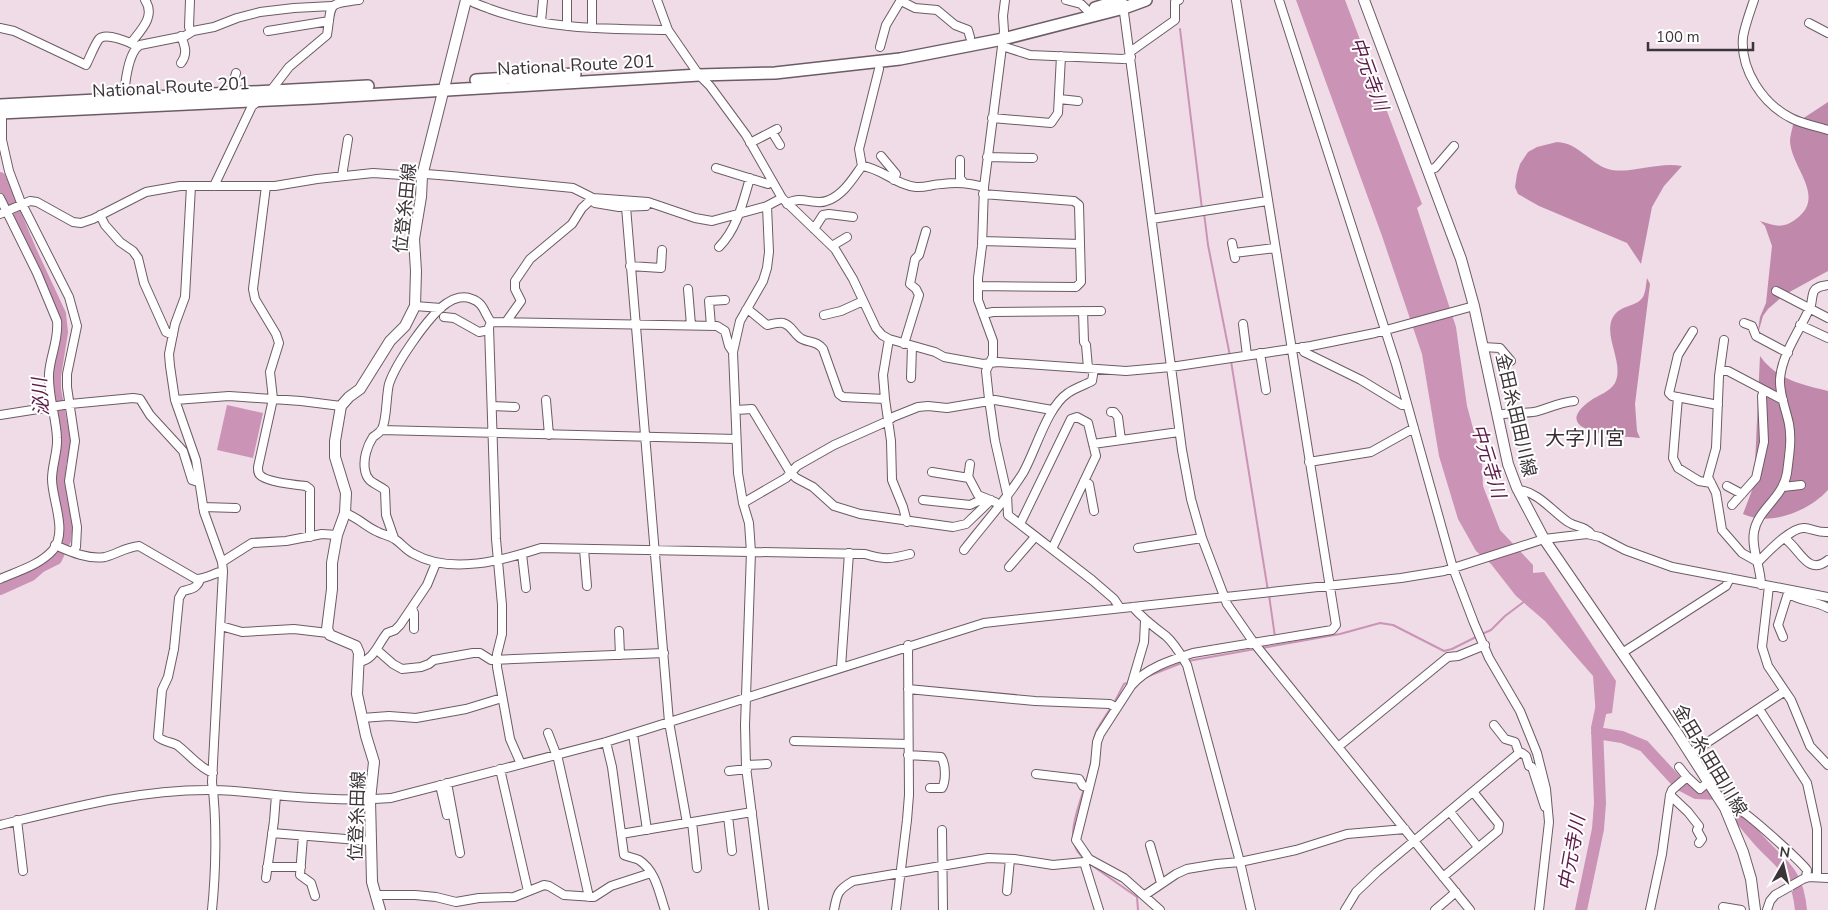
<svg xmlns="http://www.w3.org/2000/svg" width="1828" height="910" viewBox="0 0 1828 910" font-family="'Nunito Sans','Noto Sans JP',sans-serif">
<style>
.forest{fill:#c089ab}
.water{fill:#cb93b5}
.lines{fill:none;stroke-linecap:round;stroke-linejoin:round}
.stream{stroke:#cb93b5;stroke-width:2}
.river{stroke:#cb93b5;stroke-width:12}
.minor-casing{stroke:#6c5c65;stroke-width:10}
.major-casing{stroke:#6c5c65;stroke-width:12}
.highway-casing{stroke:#6c5c65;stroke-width:14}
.minor{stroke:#fff;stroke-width:8}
.major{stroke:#fff;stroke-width:10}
.highway{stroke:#fff;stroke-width:11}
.labels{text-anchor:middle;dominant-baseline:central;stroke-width:4;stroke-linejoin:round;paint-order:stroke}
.street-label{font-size:18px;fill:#3b3438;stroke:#fff}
.water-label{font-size:19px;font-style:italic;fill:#5d1b49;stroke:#fff}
.quarter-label{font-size:20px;fill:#392b34;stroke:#fff}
</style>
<rect width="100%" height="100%" fill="#efdce7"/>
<path class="forest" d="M1828,102V271L1784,295L1768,309L1763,316L1757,337L1760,317L1766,303L1772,246L1765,226L1760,221C1775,226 1783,229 1796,219C1827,196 1791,168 1790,141C1790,136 1792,130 1793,125Z
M1557,142C1579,143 1589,163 1608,169C1628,175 1659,161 1682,166L1664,186L1652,207L1641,264L1627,243L1539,206L1518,194L1515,187L1517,174L1520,164L1528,152L1537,147Z
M1647,278L1650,284L1635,404L1637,431L1640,438C1621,436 1546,433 1590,401C1598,395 1610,392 1615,383C1624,365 1606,340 1611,322C1617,303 1635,309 1643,297C1646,291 1646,284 1647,278Z
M1760,356C1776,379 1802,385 1828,391V490C1809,511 1770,527 1743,514L1754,485Z"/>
<path class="water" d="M1296,0H1345L1422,204L1417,208L1456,327L1467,406L1482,461L1483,486L1500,530L1533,565V573L1544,572L1616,681L1612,713L1596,716L1593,676L1545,621L1516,596L1491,564L1476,551L1458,519L1439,456L1422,354L1382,236Z
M227,405L263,413L253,458L217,450Z"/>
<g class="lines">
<path class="stream" d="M1180,29L1202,209
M1204,213L1208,245L1230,356
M1231,361L1268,591
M1269,595L1275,637
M1482,634L1491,630L1505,616L1525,601
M1262,648L1340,634L1380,623L1393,625L1444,651L1452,649L1478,636
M1188,661L1255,649
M1146,677L1184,662
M1114,703L1124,684L1130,682
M1093,747C1092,732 1104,720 1111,707
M1086,784L1092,759
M1084,788C1078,811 1062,842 1085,859
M1090,864L1137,897L1138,910"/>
<path class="river" d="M0,178L32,254L60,314L62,332L55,376V389L66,449L60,463V480L68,517L65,540L56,559L40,567L31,575L0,589
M1597,733L1622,737L1644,746L1679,784L1696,793L1720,794L1725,798C1735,811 1745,825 1756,837C1780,865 1797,868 1801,910
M1581,910L1598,829L1600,803L1597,728L1603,700"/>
<g class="minor-casing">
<path id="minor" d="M190,0L189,27L191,32
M469,0C475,4 483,6 490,9C547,30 609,29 668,30
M592,0V28
M657,0L668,30L699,75L710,86L746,135L782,198L835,249L853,279L876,328L882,335L889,339L935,352L944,357L983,364L998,362L1126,371L1171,367L1311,346L1375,333L1474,306
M904,0L905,3L915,8L937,10L955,25L968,30L970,37
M1005,0L1003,16L1004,31L984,187L982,246L978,278V300L993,341V356L986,371L989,399L995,441L1007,494L1008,515L1092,580L1114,599L1120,608
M1066,0L1081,4L1087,10
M1279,0L1396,364L1453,568L1474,623L1489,658L1520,711L1537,753L1546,789L1549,822L1539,910
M1754,0C1750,12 1745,25 1743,37C1740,70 1763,104 1791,118C1802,124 1816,126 1828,130
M1123,5L1182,450L1191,499L1202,538L1227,604L1254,643L1470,910
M541,22L543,0
M1809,23L1828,33
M567,26V0
M0,28L14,31L86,65C90,57 94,46 99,39C106,32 130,42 137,47
M268,31L329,21
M181,36C185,46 188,54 181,63
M131,43C141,30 156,16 145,0
M1002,46L1030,55L1123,59L1131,57
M880,47L886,25L901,0
M1130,52L1175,20V2L1179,0
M233,93V84L236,73
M269,93L289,67L327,35C332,3 326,4 359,0
M125,99C124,86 128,52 140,45L185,36L193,31L214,27L237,18L260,12L294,8L332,6
M1059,99L1078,101
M2,113V140L9,171L20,200L69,297L77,326L67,374V387L75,441L69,481L77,527L76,547L72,552
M992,118L1051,123L1058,113L1061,56
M772,132L780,145
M750,143L777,129
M881,156L896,174L894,180
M987,157L1033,158
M960,160V178L963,182
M862,166C881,168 896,185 916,187C925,188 933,184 942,184C958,182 968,183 984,187
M716,168L768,184L771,182
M1427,170L1435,168L1454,146
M342,176L348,139
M191,186L185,297L175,324L169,354L170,366L175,400L196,460L204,512L222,562L223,571L212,782C217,820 216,871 212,910
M214,186L252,106L260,100
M266,186L253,289L255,299L276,334L279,343L270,372L273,399L258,467C258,471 258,473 260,475C266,482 296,485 306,486L310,489V537
M0,198L37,273L57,321C59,340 50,356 49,374C48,396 56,416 57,438C58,451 52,465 52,479C52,500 68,531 53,550C40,565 18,571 0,579
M595,203L619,207L646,206
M787,204C801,194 815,207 829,200C844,194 853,178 862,166L859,149L879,69
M626,207L669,722L687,823
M0,214L30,201L37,202L73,222L81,223L93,219L146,192L180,186H275L317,179L373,173L416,176L426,174L451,176L573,188L593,198L648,202L695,218L712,221L767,206L782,198
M100,215L105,225L120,242L133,251L138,258L144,283L166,332L173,335
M1152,219L1267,201
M814,229L823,215L829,214L853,217
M982,241L1080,244
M1232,243L1235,258
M832,246L847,237
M719,247C737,229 743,202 750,178
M1234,253L1275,248
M630,266L661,268L662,250
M978,286L1076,287L1081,282L1079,205L1074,201L983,194
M688,289L691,325
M1776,291L1828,318
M415,306L441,308
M746,310L750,311L767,325C772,324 779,322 783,323C792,325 794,335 802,339C810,343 817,341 823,349L839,394L843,397L885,399
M1083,311L1084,342L1086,345L1088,368
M983,314L993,312L1101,311
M824,315L841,311L863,301
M444,317L454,318L479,332L489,330
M491,322L489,327L496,539L502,605V634L497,654V667L510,739L521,764
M491,322L717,326L725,331L729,346L733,352
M506,322L521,301L515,289V281L530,259L572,224L582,208L593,198
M1744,323L1752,326L1756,336L1788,353
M1243,324L1247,355
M1800,325L1828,338
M711,326L709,301L725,300
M1693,331L1678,355L1669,393L1672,396L1718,405
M889,339L883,375L885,399L891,441L892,480L903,507L907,522
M1724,340L1719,376L1716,448L1708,477L1716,493L1722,530L1742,553L1758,562
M904,344L919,295L916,289L910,284L915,259L919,255L926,231
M1302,347L1304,352L1361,380L1402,405H1407
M1483,347L1500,348L1511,361
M1260,353L1266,390
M1720,371H1728L1783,400
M911,378L912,346
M1678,397L1673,458L1678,468L1699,481L1711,483
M175,400L229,396L301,401L341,406
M546,400L549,435
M492,406L515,407
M736,410L752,409L790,472L796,478L813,487L834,506L860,514L953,527L966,524L991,500
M1111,412H1114L1118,417L1121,440
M0,415L70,404L133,398L140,399L150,415L183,451L192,480L198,482
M1497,415C1511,412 1528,414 1538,411C1552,407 1558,403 1574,401
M381,430L736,439
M1093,444L1179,432
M1309,462L1371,452L1414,428
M932,472L969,478L978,495L995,502
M968,478L970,464
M1084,481L1089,484L1094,511
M1727,486L1742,494
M1783,487L1801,485
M1518,490C1537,491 1552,511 1568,522C1577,528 1584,525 1592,535
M923,500L970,505L985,498
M743,503L786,478L797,466L834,445L888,421L893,417L918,407L928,406L947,408L995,400L1052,410
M1732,505L1756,478L1764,442L1762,396L1764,390
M203,507L236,508
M345,513C359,518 366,527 378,532C384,535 391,536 396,540C402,544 407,551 414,554C451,575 504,560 541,548L865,554C885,560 890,559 910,554
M1020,524L1071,419L1077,417L1088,423L1096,456L1052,549
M394,538L386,515L385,490C376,483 367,483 365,470C363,459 367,446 373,437C376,435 380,432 382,429C387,419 386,396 389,384C396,363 429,315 447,303C454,298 464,295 472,299C484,303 484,313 491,322
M1784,538C1800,548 1807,577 1828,560
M55,545C69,551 88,560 105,557C117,554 126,547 139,546L196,579C206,579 214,573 223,571
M1138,548L1202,538
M584,549L587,586
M964,550C983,525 1007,499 1023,473C1036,450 1047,407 1068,393C1075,388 1085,385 1092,381L1094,369
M522,554L526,588
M222,562L252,543L286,541L322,534L337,535
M1758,562C1768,552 1792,526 1805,528C1813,529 1819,533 1828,532
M1009,567L1035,537
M200,579C198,588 191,589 183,591L179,598L174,649L168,677L162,690L158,737C164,742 171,742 177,745C189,754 198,767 213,773
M1761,585C1761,567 1751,549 1754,532C1757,510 1783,498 1787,473C1789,456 1792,440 1789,424C1786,409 1779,394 1780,379C1782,353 1801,329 1811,305C1812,301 1812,295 1814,291C1817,286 1823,286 1828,285
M1769,586L1762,647L1768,666L1791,700L1810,746L1828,765
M1788,593C1799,602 1814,600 1828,608
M1133,607C1143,619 1154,627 1166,636C1175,644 1181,655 1187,665L1240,862L1251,910
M412,608L414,613V629
M1145,621L1144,642L1131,686L1100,734L1097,742L1095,764L1076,840L1089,859L1124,878L1160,910
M221,626L242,632L294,629L328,633
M619,631L620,655
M1783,637L1778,625L1789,590
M377,650L393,664L402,669L421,667L429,664L434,660L473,653H480L491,660L664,653
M1622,653L1726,586L1730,578
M359,662C374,660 378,644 387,633L395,630L400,625L427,585L436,563
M841,667L849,553
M1131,686C1146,668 1171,660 1193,653L1332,630L1336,625L1236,0
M908,689L1035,701L1110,704L1117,708
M1759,709L1807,783L1817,829V877
M362,718L389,716L416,718L466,709L502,698
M1494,725L1505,739L1515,742L1519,753
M548,733L558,759L589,897
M633,734L647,830
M794,741L908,744
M606,742L612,767L624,855C628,857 635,858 639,860C656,871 659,893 665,910
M1338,747L1448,657L1458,656L1485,645
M1690,754L1785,691
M908,755L941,757C946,764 946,781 942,788H930
M746,765L767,764
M1679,767L1687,777L1700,789L1708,782
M500,769L528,891
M729,771L747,769
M1036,774L1079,779L1083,786L1089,788
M447,783L460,853
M440,785L447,815
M1670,795L1688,812L1699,826L1697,830L1702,839L1699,843
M1725,808C1728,808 1733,807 1736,808C1746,811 1800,861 1807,870L1806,878
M1450,812L1478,847
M728,816L732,851
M17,820L23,871
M692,822L697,868
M0,825C70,808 140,789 213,790C237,790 261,794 285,796C320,799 356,801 391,798L606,742L984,623L1401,578L1444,571L1544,539L1587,534L1600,537L1625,550L1672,567L1828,597
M942,830L943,910
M272,833L370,841
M621,834L752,812
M303,836L300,875L311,883L315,896
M1150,845L1161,883
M1084,862L1099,910
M267,867H301
M1443,877L1498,831L1499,824L1474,793
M266,878L274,821L276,795
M1007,891L1010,859
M375,895H415L436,897L456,902L479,898L514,897L544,885L549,886L564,895L594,897L611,886L651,873
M1145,895L1176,874L1187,869L1217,864L1240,862L1296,850L1347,834L1405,829
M1723,907L1741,910
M764,910L746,767L745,725L751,552L749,523L743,503L738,473L733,352L740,321L763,281L767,268L769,252L767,206
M834,910C837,893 838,890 853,881L988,858L1014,859L1053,865L1084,862L1089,859
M896,910L907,820L909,795L908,645
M1345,910L1356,892L1377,872L1519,753H1522L1526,756L1529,766L1532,767L1545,807
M1435,910L1456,892
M1650,910L1662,854L1670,795L1672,790L1687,777
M1767,910L1770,901L1775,895L1803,879L1809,877L1828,878"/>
</g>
<g class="major-casing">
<path id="major" d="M1364,0L1461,259L1474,306L1508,464L1517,488L1544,539L1677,733L1725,808L1743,852L1751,879L1755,910
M380,910L372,882L370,800L374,762L366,736L357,694L359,653L356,646L330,635L327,629L332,589V563L337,535L345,513L346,493L335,457V441L341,406L349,397L360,389L390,341L405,326L415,306L416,271L414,239L421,197L422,176L466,0"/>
</g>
<g class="highway-casing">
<path id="highway" d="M1095,8L1121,0
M476,80L575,74
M0,105L368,86
M0,113L314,98L699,75L775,73L900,59L1003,39L1124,8L1146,0"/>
</g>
<use href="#minor" class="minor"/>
<use href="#major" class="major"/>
<use href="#highway" class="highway"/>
</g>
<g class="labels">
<g class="street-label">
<text transform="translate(576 65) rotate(-3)">National Route 201</text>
<text transform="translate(171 87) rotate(-3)">National Route 201</text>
<text transform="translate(405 208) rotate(-84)">位登糸田線</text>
<text transform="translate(1516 415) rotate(77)">金田糸田田川線</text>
<text transform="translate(1710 760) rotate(59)">金田糸田田川線</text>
<text transform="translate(357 816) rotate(-88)">位登糸田線</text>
</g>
<g class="water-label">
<text transform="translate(1369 74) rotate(70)">中元寺川</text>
<text transform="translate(41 397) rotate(-94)">泌川</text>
<text transform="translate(1488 461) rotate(73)">中元寺川</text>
<text transform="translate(1572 853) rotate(-80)">中元寺川</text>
</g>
<g class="quarter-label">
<text x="1585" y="438">大字川宮</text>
</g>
</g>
<g transform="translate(1783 865) rotate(8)" stroke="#ffffff" stroke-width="4" paint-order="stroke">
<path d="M0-4L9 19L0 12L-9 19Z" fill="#3b3438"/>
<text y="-8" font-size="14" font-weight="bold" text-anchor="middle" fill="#3b3438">N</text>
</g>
<path d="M1648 42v8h105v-8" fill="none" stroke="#3b3438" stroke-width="2.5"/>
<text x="1656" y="42" font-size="15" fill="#3b3438" stroke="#ffffff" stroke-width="4" paint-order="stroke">100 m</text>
</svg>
